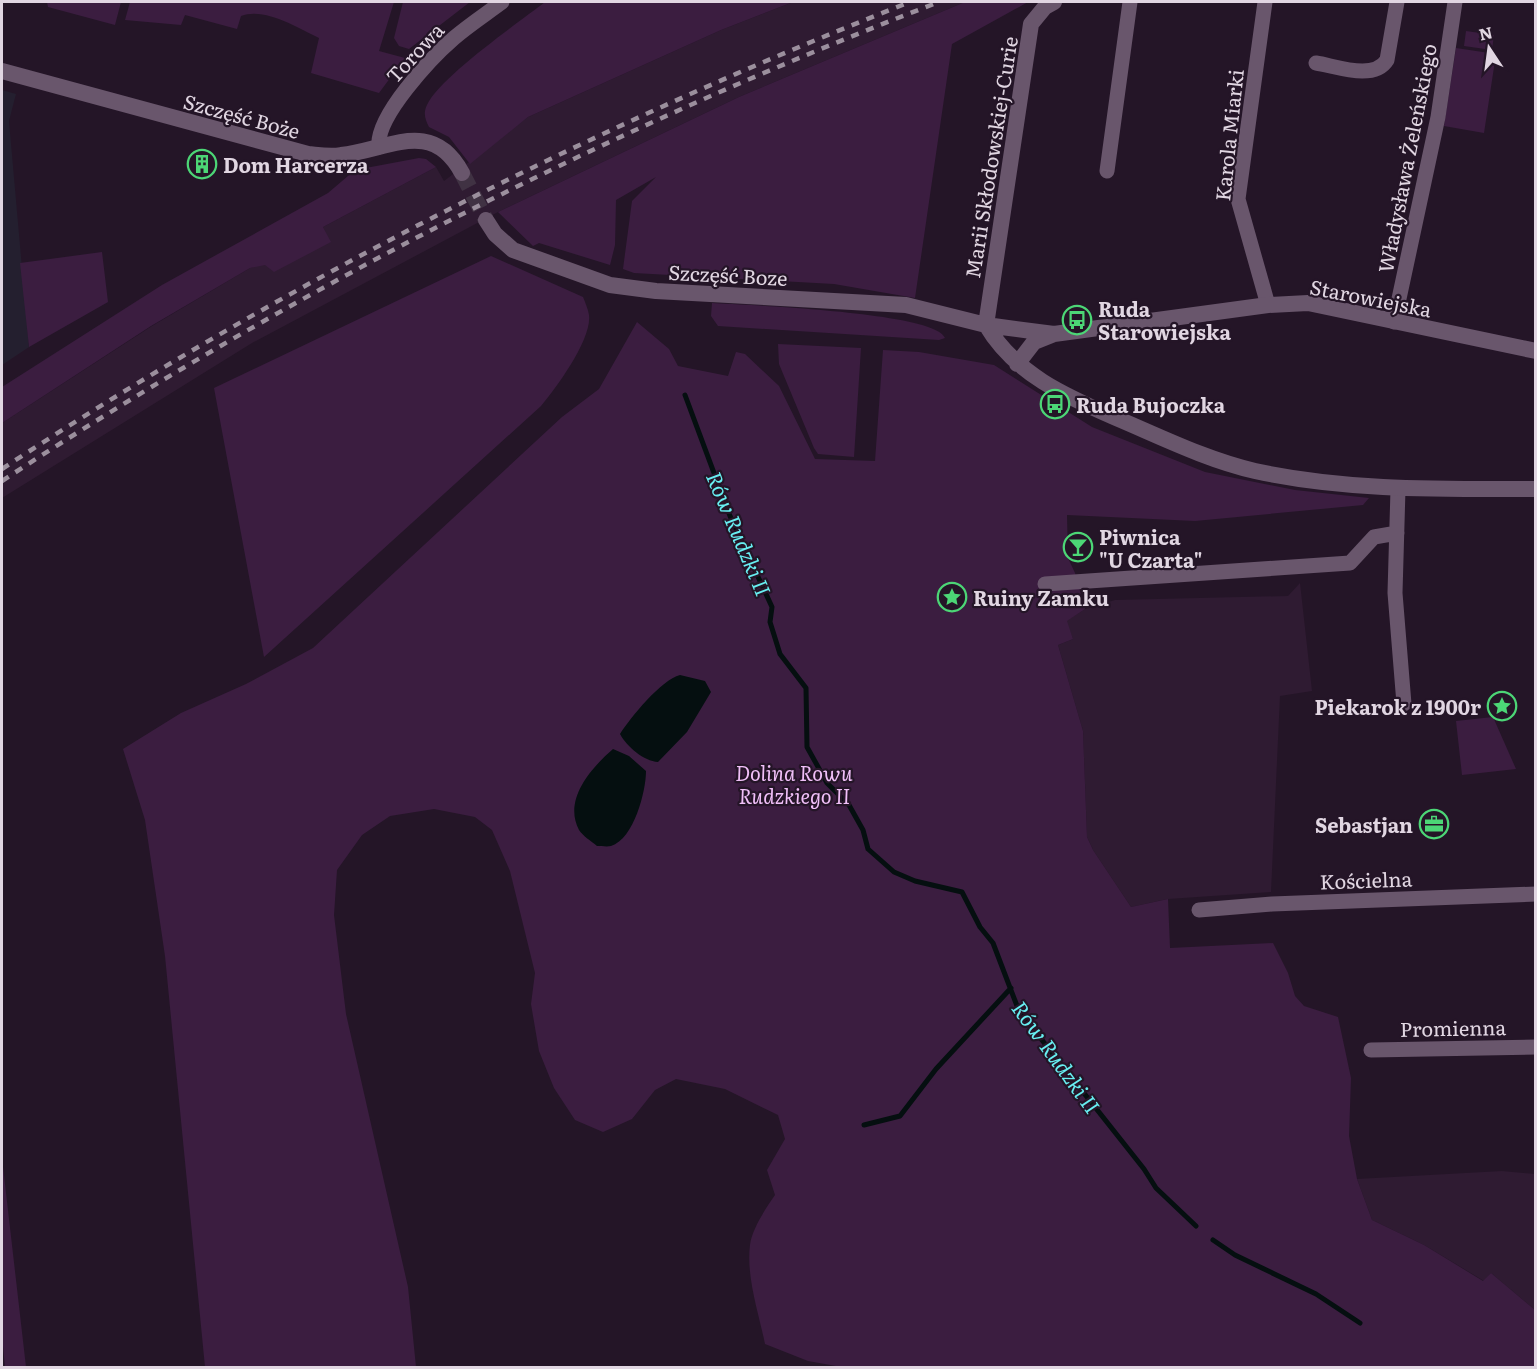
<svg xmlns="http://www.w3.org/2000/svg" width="1537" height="1369" viewBox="0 0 1537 1369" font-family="Literata,serif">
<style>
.commercial{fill:#241f2f}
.built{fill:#2f1b32}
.green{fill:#3b1d40}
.water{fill:#050f10}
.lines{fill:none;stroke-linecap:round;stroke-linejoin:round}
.stream{stroke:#050f10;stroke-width:5}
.tertiary-tunnel{stroke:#403243;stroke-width:16;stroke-dasharray:16 8;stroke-linecap:butt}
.minor{stroke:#69566c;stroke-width:15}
.tertiary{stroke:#69566c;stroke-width:16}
.rail{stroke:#9b8f9d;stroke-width:4.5;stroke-dasharray:8 8;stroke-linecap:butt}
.labels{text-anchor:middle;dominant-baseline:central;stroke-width:4.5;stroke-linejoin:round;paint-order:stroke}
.street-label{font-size:20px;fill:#e1d6e2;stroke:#241527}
.poi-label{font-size:20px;font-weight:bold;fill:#e1d6e2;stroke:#241527;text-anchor:start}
.park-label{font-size:20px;font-style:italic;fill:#f0bff8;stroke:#241527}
.water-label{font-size:21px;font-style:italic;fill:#68eff2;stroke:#241527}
</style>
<rect width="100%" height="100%" fill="#241527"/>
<path class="commercial" d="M2,90L16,94L9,121L29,347L2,365Z"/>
<path class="built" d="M793,2H965L739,97L498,212L252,343L2,498V423L152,326L250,268L330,242L323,227L436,167L444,181L528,117L721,30Z
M1300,583L1312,691L1280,696L1271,892L1168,899L1131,907L1093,850L1087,837L1083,731L1058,645L1073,639L1066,621L1085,609L1115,600L1288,596Z
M1502,1171L1535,1174V1310L1491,1273L1484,1281L1424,1245L1372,1220L1357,1179Z"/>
<path class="green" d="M47,2H121L115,25L48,7Z
M130,2H394L379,51L405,58L379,93L311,73L319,38C298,28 265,7 241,16L237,29L185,15L181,25L125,20Z
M403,2H470L409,49L399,46L394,38Z
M545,2H793L721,30L528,117L470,164L449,137L429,127C425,119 423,113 427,105C440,77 518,23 545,2Z
M965,2H1028L952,44L915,298L834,284L634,273L623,269L632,201L656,177L616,200L615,245L610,265L539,243L533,246L498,212L739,97Z
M1466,31L1494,35L1492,50L1464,46Z
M1456,48L1496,54L1484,133L1444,126Z
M419,158L426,159L436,167L323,227L331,242L274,272L265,265L250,268L151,326L2,423V387L162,285L328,193L355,170Z
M102,252L108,302L29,347L20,263Z
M491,256L583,297C585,302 588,309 589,315C592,339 557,387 541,406L264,657L214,388Z
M712,303C745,305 936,312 945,338L939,340L718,326L711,316Z
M637,322L669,349L678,366L728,376L736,352L745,354L779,386L815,459L875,461L883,350L919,352L994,365L1092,427L1205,472L1295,490L1369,498L1363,505L1195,521L1067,515L1068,558L1075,573L1085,609L1067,621L1073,639L1058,645L1083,731L1087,837L1093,850L1131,907L1168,899L1170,948L1273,943L1288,973L1295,996L1304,1006L1338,1017L1351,1078L1349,1136L1357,1179L1372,1220L1424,1245L1483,1281L1491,1273L1535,1310V1367L847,1368L808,1361L765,1344C759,1314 746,1277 750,1245C752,1229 766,1208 775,1195L767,1170L785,1139L778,1115L725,1089L676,1079L655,1090L632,1119L603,1132L575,1120L554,1088L539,1051L531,1004L535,973L510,871L492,830L475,817L434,809L390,816L362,835L337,870L334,915L346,1014L408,1287L416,1367H205L165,956L145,820L123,749L181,713L246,684L313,648L562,417L599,389Z
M778,344L861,348L854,457L818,454L814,448L779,364Z
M1493,717L1516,769L1462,775L1456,721Z
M2,1158L26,1367H5L2,1336Z"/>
<path class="water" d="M680,675L705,681L711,692L687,732L658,762C644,761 627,747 620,734C631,717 661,680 680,675Z
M613,749L629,756L646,771C646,791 634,839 611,846C607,847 601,846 597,846C591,841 583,836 579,830C563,800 591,768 613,749Z"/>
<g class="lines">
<path class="stream" d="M685,395L730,516L772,607L770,622L780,654L806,688L807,747L827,783L849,805L863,830L868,849L894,872L915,881L962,892L980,927L993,943L1019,1011L1144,1169L1156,1188L1196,1226
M864,1125L900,1116L936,1069L1011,988
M1213,1240L1235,1255L1316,1294L1360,1323"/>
<path class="tertiary-tunnel" d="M462,173L486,220"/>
<path class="minor" d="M1265,2L1238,199L1268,305
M1316,63C1336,66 1374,81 1387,60L1397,2
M379,147C375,117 432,57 454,38C469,25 486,14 502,2
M1107,171L1130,2
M1394,322L1438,117L1455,2
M1398,489L1395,593L1404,704
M1045,584L1350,563L1374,537L1397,533
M1199,910L1272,904L1536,894
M1371,1050L1536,1047"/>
<path class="tertiary" d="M2,71L308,154C319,155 330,157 341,155C388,150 432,117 462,173
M486,220L495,234L513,250L610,285L656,291L906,305L986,325L1054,334
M986,325C1015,374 1065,396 1116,418C1161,437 1207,460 1255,471C1347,491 1442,489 1536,489
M986,325L1031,24L1045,7L1054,2
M1017,364L1034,342L1054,334L1268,305L1308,303L1536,351"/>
<path class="rail" d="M2,469C288,281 592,127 910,2
M2,481C297,288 610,128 939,2"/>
</g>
<defs>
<g id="building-ring" transform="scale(1.5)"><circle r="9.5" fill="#241527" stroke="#4cd676" stroke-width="1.5"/><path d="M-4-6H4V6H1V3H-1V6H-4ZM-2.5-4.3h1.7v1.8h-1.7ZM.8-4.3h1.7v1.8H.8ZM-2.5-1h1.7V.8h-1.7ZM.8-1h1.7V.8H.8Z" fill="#4cd676"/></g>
<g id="bus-ring" transform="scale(1.5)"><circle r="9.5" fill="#241527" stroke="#4cd676" stroke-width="1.5"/><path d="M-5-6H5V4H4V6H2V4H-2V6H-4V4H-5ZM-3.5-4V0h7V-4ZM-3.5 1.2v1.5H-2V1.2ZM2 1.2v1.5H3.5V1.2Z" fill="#4cd676"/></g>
<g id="bar-ring" transform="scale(1.5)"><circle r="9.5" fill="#241527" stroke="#4cd676" stroke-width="1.5"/><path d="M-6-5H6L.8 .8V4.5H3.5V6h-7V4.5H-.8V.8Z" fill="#4cd676"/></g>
<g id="sight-ring" transform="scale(1.5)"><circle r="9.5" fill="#241527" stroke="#4cd676" stroke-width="1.5"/><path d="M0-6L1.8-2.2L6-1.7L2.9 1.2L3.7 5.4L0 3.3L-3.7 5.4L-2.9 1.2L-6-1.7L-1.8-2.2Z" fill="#4cd676"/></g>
<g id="office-ring" transform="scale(1.5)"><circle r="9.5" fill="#241527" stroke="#4cd676" stroke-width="1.5"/><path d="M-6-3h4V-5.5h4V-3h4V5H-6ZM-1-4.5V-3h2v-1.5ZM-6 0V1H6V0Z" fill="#4cd676"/></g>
</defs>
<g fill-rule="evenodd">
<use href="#building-ring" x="202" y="164"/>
<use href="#bus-ring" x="1077" y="320"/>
<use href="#bus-ring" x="1055" y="404"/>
<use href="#bar-ring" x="1078" y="547"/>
<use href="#sight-ring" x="952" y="597"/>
<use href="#sight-ring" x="1502" y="706"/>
<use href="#office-ring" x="1434" y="824"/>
</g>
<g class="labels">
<g class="street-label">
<text transform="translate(414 52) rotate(-47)">Torowa</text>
<text transform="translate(242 115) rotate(15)">Szczęść Boże</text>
<text transform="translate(1228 135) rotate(-84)">Karola Miarki</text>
<text transform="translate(990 157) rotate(-81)">Marii Skłodowskiej-Curie</text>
<text transform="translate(1406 158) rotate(-79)">Władysława Żeleńskiego</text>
<text transform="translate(728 274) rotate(3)">Szczęść Boze</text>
<text transform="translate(1371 297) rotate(11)">Starowiejska</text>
<text transform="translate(1366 879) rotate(-2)">Kościelna</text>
<text transform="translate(1453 1027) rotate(-1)">Promienna</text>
</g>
<g class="poi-label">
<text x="223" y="164">Dom Harcerza</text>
<text x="1098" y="308">Ruda<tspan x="1098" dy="23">Starowiejska</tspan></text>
<text x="1076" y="404">Ruda Bujoczka</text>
<text x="1099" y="536">Piwnica<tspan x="1099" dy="23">"U Czarta"</tspan></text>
<text x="973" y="597">Ruiny Zamku</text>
<text x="1481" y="706" text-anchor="end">Piekarok z 1900r</text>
<text x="1413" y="824" text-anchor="end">Sebastjan</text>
</g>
<g class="park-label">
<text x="794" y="772">Dolina Rowu<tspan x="794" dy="23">Rudzkiego II</tspan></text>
</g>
<g class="water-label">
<text transform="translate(740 533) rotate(67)">Rów Rudzki II</text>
<text transform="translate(1057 1056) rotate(54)">Rów Rudzki II</text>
</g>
</g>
<rect width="1537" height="1369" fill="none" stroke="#e1d6e2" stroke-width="6"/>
<g transform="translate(1489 48) rotate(347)" stroke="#241527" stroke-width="4.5" paint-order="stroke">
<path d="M0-4.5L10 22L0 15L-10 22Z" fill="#e1d6e2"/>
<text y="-9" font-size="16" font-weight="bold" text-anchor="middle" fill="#e1d6e2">N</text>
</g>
</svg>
